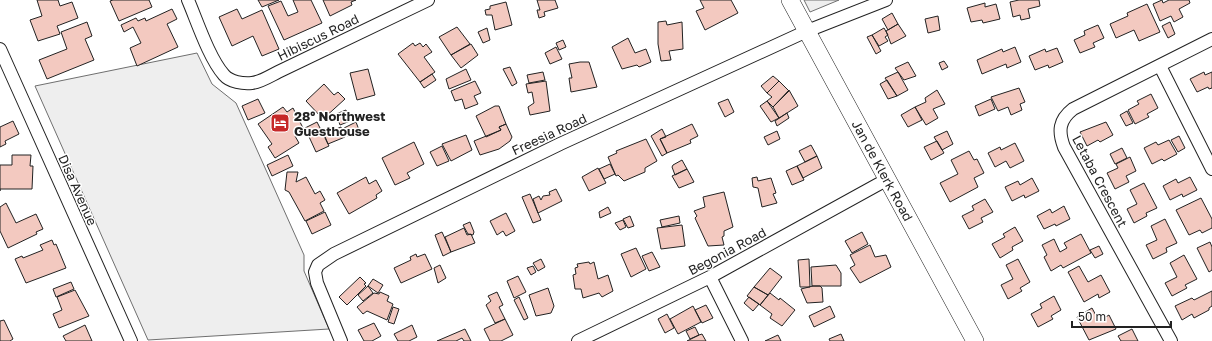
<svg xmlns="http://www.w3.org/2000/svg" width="1212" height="341" viewBox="0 0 1212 341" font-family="'Golos Text',sans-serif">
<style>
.green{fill:#eee;stroke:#6f6f6f}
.building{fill:#f3c9c0;stroke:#222}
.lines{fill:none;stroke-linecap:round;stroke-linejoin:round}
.street-casing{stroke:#222;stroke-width:14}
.secondary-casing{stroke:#222;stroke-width:18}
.street{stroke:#fff;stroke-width:12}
.secondary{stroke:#fff;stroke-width:17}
.labels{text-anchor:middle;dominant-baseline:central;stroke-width:3;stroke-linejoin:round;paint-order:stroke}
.street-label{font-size:13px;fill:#222;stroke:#fff}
.poi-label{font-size:13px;font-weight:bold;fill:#222;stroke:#fff;text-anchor:start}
</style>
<rect width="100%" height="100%" fill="#fff"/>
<path class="green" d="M804,0H839L810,12Z
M197,53L212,84L236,103L304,255V271L329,329L148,340L35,86Z"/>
<path class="building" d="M37,0H58L60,6L72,2L78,18L57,26L60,34L38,41L30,20L42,16Z
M113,0H149L152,7L119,21L110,1Z
M258,0H279L262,7Z
M293,0H311L322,23L284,40L268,6L281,1L288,16L298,12Z
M323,0H356L351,2L352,5L330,16Z
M537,0H555L558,8L544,12L545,16L539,18L537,10H540Z
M700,0H731L738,13L705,30L696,11L704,8Z
M1019,0H1039L1040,6L1028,9L1030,18L1021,20L1020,15L1013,17L1010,2Z
M1162,0L1163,3L1169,0H1189L1190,3L1179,9L1183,17L1174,22L1171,16L1160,21L1153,4Z
M506,2L512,25L495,30L492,15H486L485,10L490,9V6Z
M985,3V7L996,4L1000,19L983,23L982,20L971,22L967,8Z
M1147,4L1160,32L1139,41L1134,30L1116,38L1110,24L1128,16L1127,13Z
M172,9L177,19L167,24L178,47L137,66L130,48L141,43L133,27L124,32L121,25L136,18L138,21L145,18L146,21Z
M237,9L242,19L262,10L279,49L262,56L253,36L232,46L219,17Z
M892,13L898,24L888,30L882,19Z
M938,16L940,30L928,33L925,19Z
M666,21L667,25L682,22L683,49L669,51L671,60L661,61L658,44V22Z
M87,22L92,36L85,39L94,60L47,79L39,60L67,49L61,32Z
M1170,22L1175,34L1168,38L1162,26Z
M898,24L906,36L891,44L886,31Z
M1098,25L1104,38L1093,43L1095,47L1080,53L1074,40L1085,35L1084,31Z
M457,27L470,44L451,55L439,37Z
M487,28L490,40L483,43L478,32Z
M884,28L888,35L885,37L888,41L879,46L872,35Z
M872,35L881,51L876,54L867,37Z
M628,38L635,53L646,49L651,62L639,67L637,65L622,69L612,47Z
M563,40L566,47L559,50L556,43Z
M413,43L415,46L420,43L423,47L426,44L432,52L424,57L435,72L420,82L398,54Z
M471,44L478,55L461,68L451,55Z
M556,47L562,59L550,64L545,53Z
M1015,47L1021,62L1007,68L1006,64L982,74L977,60L1002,49L1003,52Z
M1057,48L1063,62L1049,68L1048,65L1035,70L1029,56L1045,49L1046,52Z
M944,61L948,67L942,70L939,63Z
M580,62H589L597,87L571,92L569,78H572L569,64Z
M908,62L916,76L904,80L895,68Z
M510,67L517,83L512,86L503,69Z
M368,69L375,95L357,100L350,73Z
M466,69L471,80L449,89L446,79Z
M543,72L545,80L529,83L527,75Z
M898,72L908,90L897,96L885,78Z
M1204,72L1205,75L1212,72V88L1209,89L1208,87L1197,92L1190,79Z
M432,74L436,80L424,88L420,82Z
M773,76L779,81L767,93L761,86Z
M887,80L897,96L888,99L880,84Z
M475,81L481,93L474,96L478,104L465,109L462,99L455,101L451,91Z
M546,81L550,111L530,115L528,107L534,103L532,92L528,93L526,84Z
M779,81L789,91L773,107L767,101L772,97L767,93Z
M324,84L334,95L338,92L345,99L323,119L306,101Z
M1019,88L1025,102L1020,104L1022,110L1011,115L1008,107L998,111L991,97Z
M789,90L798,106L779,118L773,107Z
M937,90L945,104L933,109L938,118L926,125L915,107L926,102L925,98Z
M1151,94L1158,108L1147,114L1149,117L1135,124L1128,110L1139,104L1137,101Z
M258,99L265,113L248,120L242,106Z
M728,99L734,112L725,117L718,103Z
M991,99L995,109L979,116L975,106Z
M767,101L779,118L771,122L760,106Z
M495,106H499L506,124L499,127L501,130L486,137L476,116Z
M283,107L287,112L293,108L304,130L295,136L299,143L275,158L268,147L272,144L258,124Z
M915,107L922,120L908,127L901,115Z
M346,110L350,121L340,125L336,114Z
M1127,111L1133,123L1126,126L1120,115Z
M787,113L789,118L777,126L775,121Z
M13,121L19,134L5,141L6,144L0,147V127Z
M317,122L329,146L316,152L305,128Z
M356,122L359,130L347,136L344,128Z
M1106,122L1113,135L1100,142L1098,140L1087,146L1080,132Z
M506,124L512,137L510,141L499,149L480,155L474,141L501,130L499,127Z
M692,124L698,136L690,140L691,143L667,153L660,139Z
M341,127L345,137L328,144L324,134Z
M662,129L666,137L660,139L667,153L662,156L651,136Z
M777,131L780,139L768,145L764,137Z
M947,131L953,144L942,150L934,137Z
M466,135L472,150L451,161L442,144Z
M1179,136L1185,148L1178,152L1171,140Z
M646,139L657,161L645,168V172L624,181L618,175L616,176L608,157L617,153L616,151Z
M1169,140L1177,154L1164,161L1162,159L1152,164L1144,148L1156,142L1158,145Z
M937,141L944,153L931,160L924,147Z
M414,142L424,164L407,173L410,178L395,185L382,158Z
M1015,143L1024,161L1010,168L1006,161L995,167L988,153L1000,147L1001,150Z
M811,145L817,156L805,162L799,151Z
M442,146L449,161L437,166L430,152Z
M1122,148L1127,158L1115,164L1110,154Z
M969,151L974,160L977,159L984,173L974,178L978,187L950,202L940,183L958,174L951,160Z
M12,155H31L30,166H33L32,189H0V191V165H12Z
M288,155L293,166L272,176L267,165Z
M817,156L822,168L803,178L797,166Z
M1130,157L1136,171L1126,176L1129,182L1115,189L1107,173L1118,168L1116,164Z
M682,160L687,169L675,175L672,167L673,165Z
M610,164L615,174L604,179L599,169Z
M797,166L804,180L792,185L786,171Z
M598,168L606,183L589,191L582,177Z
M687,169L694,182L679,188L672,176Z
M287,172H298L296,182L306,177L315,194L320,191L325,200L320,203L324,211L305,221L289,192L285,190Z
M366,177L369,184L376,180L382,191L376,195L377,198L349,214L337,193Z
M757,177L758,181L771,178L776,193L773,194L777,203L762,207L758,188L753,187L752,178Z
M1190,177L1197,190L1183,197L1182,194L1170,200L1163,186L1176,179L1178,183Z
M1032,178L1039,191L1025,198L1024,195L1012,201L1005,187L1018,181L1020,185Z
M1144,183L1157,208L1146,213L1147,216L1134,223L1127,209L1137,204L1130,190Z
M556,189L562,201L538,213L533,199L539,196L541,200L543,196L550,195L549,192Z
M724,192L733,227L724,231V236L722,237L724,245L708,246L695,218L697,216L694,211L705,207L703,197Z
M530,194L541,220L533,223L522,197Z
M1201,198L1212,219V228L1202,233L1200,230L1189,235L1176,210Z
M985,199L993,212L981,218L983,222L969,229L962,216L974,210L972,206Z
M6,203L16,223L36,214L43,229L36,232L37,234L8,248L0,231V207Z
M1064,206L1070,219L1056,226L1055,224L1044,229L1037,216L1050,209L1052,213Z
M608,207L611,213L600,218L599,212Z
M325,212L331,225L312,234L306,221Z
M506,213L515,231L506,236L503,231L497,235L490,221Z
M630,216L634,226L628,228L623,219Z
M679,216L680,223L662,227L660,220Z
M1165,219L1177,243L1166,248L1167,252L1153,259L1146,245L1157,240L1151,226Z
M623,220L626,227L620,230L615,223Z
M470,222L474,232L473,235L468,234L463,225Z
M682,225L685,246L661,249L657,228Z
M1015,227L1023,241L1012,247L1013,250L1000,258L992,244L1005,237L1003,234Z
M464,228L467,235L471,234L475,243L451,252L445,237Z
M442,232L451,252L443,256L435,235Z
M862,232L868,244L852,253L845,241Z
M1081,234L1091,253L1063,268L1061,265L1051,271L1044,257L1047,255L1042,245L1054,239L1060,252L1067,248L1064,243Z
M52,240L54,245L56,244L66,268L26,283L15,259L22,256L23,258L43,250L40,245Z
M1210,242L1212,247V270L1209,272L1197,248Z
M870,245L875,257L886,255L891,267L860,283L850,268L855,265L850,255Z
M1099,246L1103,254L1095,258L1090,250Z
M636,248L646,269L631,277L621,254Z
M652,252L660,267L649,271L642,256Z
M416,254L417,257L425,254L432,269L401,283L394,268L411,260L410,257Z
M1184,255L1197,279L1185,285L1187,288L1172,296L1165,283L1177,277L1170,263Z
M541,259L545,267L538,271L533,263Z
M809,259L810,287H800L798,260Z
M1018,259L1030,282L1020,288L1022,291L1008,299L1001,285L1013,279L1006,265Z
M589,262L590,264L594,262L598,279L608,275L613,291L602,297L599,293L583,298L581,289H575L573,275L576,274L575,268L578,267L577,264Z
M440,265L446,278L438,283L434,268Z
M836,265L841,273V286H812L811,267Z
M533,266L536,272L531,275L527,268Z
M1079,266L1088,282L1101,275L1110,292L1099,298L1098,294L1084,302L1068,272Z
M770,268L782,277L768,295L754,287Z
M518,276L526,292L514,298L507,281Z
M360,277L366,283L364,284L366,286L347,305L339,297Z
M373,279L383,285L378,293L368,286Z
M71,282L74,289L56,297L53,289Z
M368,286L373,293L363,301L358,295Z
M813,286H820L822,288L823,302L807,303L801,289Z
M754,287L768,295L760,305L747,296Z
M548,288L554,306L551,313L536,316L529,295Z
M75,290L89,316L59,328L53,314L62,310L57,297Z
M1212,291V306L1209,308V310L1194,318L1192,314L1182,320L1175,306L1192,298L1194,300Z
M380,292L389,296L387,301L393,304L387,320L367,311L363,314L357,307L374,293L379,294Z
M497,292L503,305L499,307L505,319L495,323L486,305L491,301L488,296Z
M770,293L779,300L780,298L795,310L782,326L770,318L772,314L760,305Z
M1054,296L1061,310L1051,316L1053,319L1038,327L1031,314L1042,308L1040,304Z
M519,297L528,318L524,320L514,300Z
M749,297L759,304L753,311L744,303Z
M706,305L713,318L702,323L695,310Z
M693,306L701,322L678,334L670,319Z
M830,306L835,317L814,327L809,316Z
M393,307L399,309L394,324L388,322Z
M1092,308L1099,321L1109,315L1116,329L1089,340L1077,317Z
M667,314L674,328L665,333L658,319Z
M505,319L513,335L501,341H490L484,329Z
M4,320L13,339L10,341H0V321Z
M374,323L381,336L372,341H364L358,330Z
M85,325L92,341H66L63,336Z
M412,325L417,337L409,341H398L394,334Z
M695,327L699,335L690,339L686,331Z
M465,329L471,341H464L462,338L456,341H437Z
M1132,329L1138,341H1121L1118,336Z
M702,334L706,341H687L699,335Z
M841,334L844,341H830L829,339Z
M778,335L781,341H765Z"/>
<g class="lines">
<g class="street-casing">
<path id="street" d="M188,0C197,21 209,58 224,75C230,82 243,84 252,83C261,82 270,76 278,72L428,0
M0,49L131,341
M1160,66L1212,169
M710,277L742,341
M341,341L317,283L315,272L318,265L334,254L560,144L807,31L886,0
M578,341L710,277L886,180
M1171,341L1064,147C1058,131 1059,120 1073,109L1212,39"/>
</g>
<g class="secondary-casing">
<g id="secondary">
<path id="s1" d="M790,0L975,341"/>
</g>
</g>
<use href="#street" class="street"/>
<use href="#secondary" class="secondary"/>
</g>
<defs>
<g id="hotel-square" transform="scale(1)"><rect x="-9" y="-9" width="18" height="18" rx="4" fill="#c62828" stroke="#fff"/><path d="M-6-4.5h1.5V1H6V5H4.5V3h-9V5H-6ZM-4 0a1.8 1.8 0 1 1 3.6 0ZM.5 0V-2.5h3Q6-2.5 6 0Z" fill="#fff"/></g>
</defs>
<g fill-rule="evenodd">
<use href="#hotel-square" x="280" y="123"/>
</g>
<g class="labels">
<g class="street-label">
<text transform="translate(318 37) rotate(-26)">Hibiscus Road</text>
<text transform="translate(549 134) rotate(-25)">Freesia Road</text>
<text stroke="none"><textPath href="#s1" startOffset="194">Jan de Klerk Road</textPath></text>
<text transform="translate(1100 181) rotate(62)">Letaba Crescent</text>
<text transform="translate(78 190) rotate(66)">Disa Avenue</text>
<text transform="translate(727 251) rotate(-28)">Begonia Road</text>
</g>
<g class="poi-label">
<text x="294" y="116">28° Northwest<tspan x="294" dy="15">Guesthouse</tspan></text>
</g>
</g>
<path d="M1072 321v6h99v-6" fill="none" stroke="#222222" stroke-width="2"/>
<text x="1078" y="321" font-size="12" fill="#222222" stroke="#ffffff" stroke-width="3" paint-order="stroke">50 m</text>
</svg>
